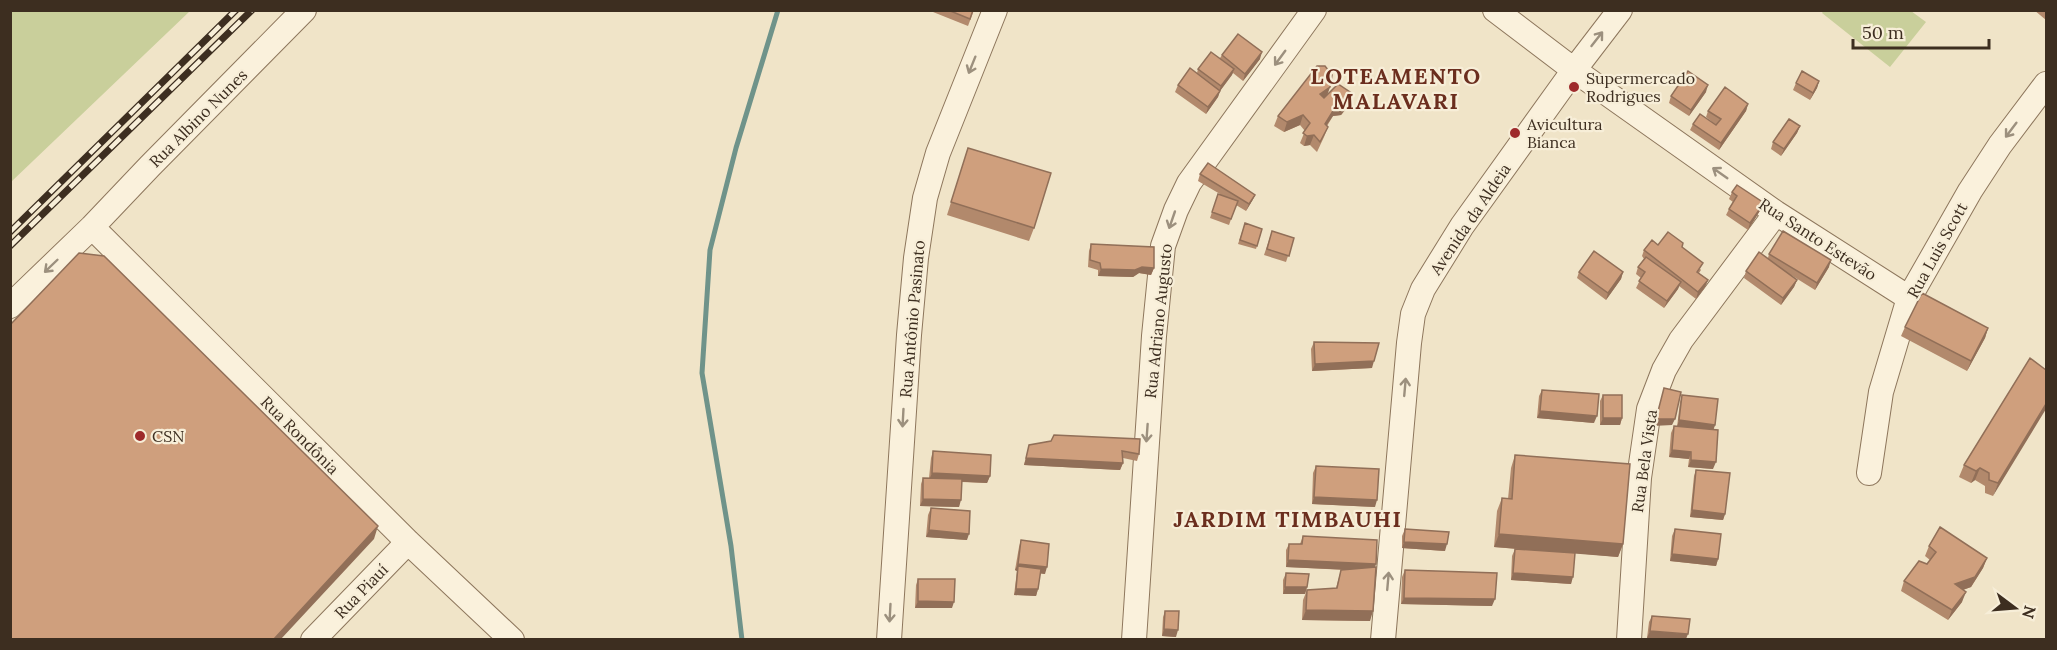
<svg xmlns="http://www.w3.org/2000/svg" width="2057" height="650" viewBox="0 0 2057 650" font-family="Lora,serif">
<style>
.green{fill:#c9cf9b}
.lines{fill:none;stroke-linecap:round;stroke-linejoin:round}
.stream{stroke:#6f938a;stroke-width:5}
.minor-casing{stroke:#8d765c;stroke-width:26}
.minor{stroke:#faf1dc;stroke-width:24}
.rail-casing{stroke:#3d2e20;stroke-width:7}
.rail{stroke:#f7eed8;stroke-width:4.5;stroke-dasharray:14;stroke-linecap:butt}
.wall{fill:#b2896c}
.shaded-wall{fill:#916f58}
.building{fill:#cf9f7d;stroke:#916f58;stroke-width:1.5}
.oneway{stroke:#9c907e}
.poi-dot{fill:#9e2a2b;stroke:#f7eed8;stroke-width:2}
.labels{text-anchor:middle;dominant-baseline:central;stroke-width:4.5;stroke-linejoin:round;paint-order:stroke}
.poi-label{font-size:16px;fill:#3d2e20;stroke:#f7eed8;text-anchor:start}
.street-label{font-size:16px;fill:#3d2e20;stroke:#f7eed8}
.district-label{font-size:22px;font-weight:bold;letter-spacing:1.5px;fill:#6b2e1e;stroke:#f7eed8}
</style>
<rect width="100%" height="100%" fill="#f0e4c8"/>
<path class="green" d="M11,10H190V11L11,182Z
M1824,10L1911,11L1926,22L1890,67L1822,13Z"/>
<g class="lines">
<path class="stream" d="M742,640L731,546L702,373L710,250L736,148L778,10"/>
<g class="minor-casing">
<path id="minor" d="M1495,10L1574,70L1776,213L1909,298
M92,227L408,542L512,640
M10,306L92,227L150,166L304,10
M1869,473L1881,392L1909,298L1970,191L2000,145L2046,84
M313,640L408,542
M889,640L909,335L916,258L925,198L938,153L995,10
M1134,640L1154,336L1163,246L1176,210L1189,183L1314,10
M1383,640L1409,343L1413,314L1423,289L1462,226L1574,70L1620,10
M1629,640L1639,478L1649,409L1664,370L1681,340L1776,213"/>
</g>
<use href="#minor" class="minor"/>
<g class="rail-casing">
<path id="rail" d="M10,232L236,10
M10,246L252,10"/>
</g>
<use href="#rail" class="rail"/>
</g>
<path class="wall" d="M928,10H974L968,26Z
M2034,10H2046V20Z
M1222,55L1260,59L1243,81L1233,73L1220,91L1218,97L1206,114L1175,92L1178,85L1197,73L1198,69L1220,58Z
M1819,81L1817,88L1810,100L1793,90L1796,83Z
M1706,92L1689,116L1669,103L1671,96Z
M1327,94H1353L1350,104L1341,115L1333,116L1327,126L1328,127L1324,137L1317,152L1310,145L1304,146L1300,143L1305,131L1300,125L1284,132L1274,126L1278,116Z
M1748,104L1746,111L1719,150L1690,130L1693,124L1716,125L1706,117L1708,111Z
M1800,126L1797,133L1781,156L1771,149L1773,142Z
M968,148L1034,228L1029,241L947,215Z
M1200,174L1255,195L1252,201L1246,211L1236,205L1229,225L1210,218L1218,194H1220L1198,181Z
M1732,192L1761,209L1748,230L1726,215L1729,209L1733,202L1729,199Z
M1245,223L1262,229L1256,249L1238,244Z
M1272,231L1294,238L1286,262L1264,255Z
M1091,244L1154,268L1151,275L1139,273L1133,277L1098,276V270L1088,267L1089,251Z
M1658,245L1682,247L1701,270L1699,273L1708,280L1705,287L1696,299L1679,286L1678,289L1664,308L1636,288L1641,278L1636,274L1638,267L1644,259L1642,256L1644,250Z
M1769,254L1829,267L1815,290L1791,275L1797,280L1794,287L1781,305L1744,278L1746,271L1768,258Z
M1579,272H1623L1621,279L1606,300L1577,278Z
M1905,327L1988,328L1985,338L1967,371L1901,336Z
M1314,342L1372,368L1312,371L1311,349Z
M2046,370L1993,496L1985,493V486L1975,480L1971,483L1959,477L1964,465Z
M1542,390L1594,423L1537,418L1539,396Z
M1603,395L1622,418L1620,425H1600V401Z
M1682,395L1715,425L1713,430V469L1688,467L1689,459L1669,457L1671,433L1674,426L1677,427L1680,402Z
M1051,441L1139,454L1137,461L1123,458V463L1120,470L1024,465L1029,445Z
M933,451L990,476L987,483L962,482L959,507L920,506L921,484L923,478H929L931,458Z
M1515,455L1623,544L1618,557L1575,553L1571,584L1511,580L1512,556L1515,549L1540,551L1494,547L1497,511L1502,498L1508,499L1511,468Z
M1316,466L1375,507L1312,504L1313,473Z
M1696,470L1725,514L1723,520L1690,517L1694,476Z
M931,508L967,540L926,537L928,515Z
M1405,529L1445,551L1402,548V536Z
M1675,529L1718,559L1716,566L1670,561L1672,536Z
M1303,536L1375,568L1370,621L1302,620L1303,600L1307,590L1336,588L1341,570H1346L1286,567V550L1289,544H1300Z
M1021,540L1045,574L1040,573L1038,589L1036,596L1014,595L1017,571L1015,570L1019,547Z
M1929,546L1987,558L1983,568L1971,587L1963,590L1962,602L1948,620L1901,591L1904,581L1927,564L1930,560L1925,556Z
M1405,570L1492,606L1401,604L1402,577Z
M1286,573L1307,587L1305,594H1283V580Z
M918,579L952,608H915L916,585Z
M1165,611L1176,637L1162,636L1163,617Z
M1652,616L1690,619L1647,638L1649,622Z"/>
<path class="shaded-wall" d="M1262,52L1260,59L1243,81L1245,74Z
M1234,69L1232,75L1220,91L1218,97L1206,114L1208,107L1218,93L1221,86Z
M1819,81L1817,88L1810,100L1813,93Z
M1708,85L1706,92L1689,116L1691,110Z
M1330,87L1327,96L1317,104L1320,94Z
M1353,94L1350,104L1341,115L1333,116L1321,133L1325,124L1336,106Z
M1748,104L1746,111L1719,150L1721,143Z
M1303,115L1300,125L1284,132L1287,122Z
M1800,126L1797,133L1781,156L1784,149Z
M1314,135L1310,145L1304,146L1307,136Z
M1255,195L1252,201L1246,211L1249,204Z
M1764,203L1761,209L1748,230L1750,223Z
M1831,260L1829,267L1815,290L1817,283Z
M1142,267L1154,268L1151,275L1139,273L1133,277L1098,276L1101,269Z
M1623,272L1621,279L1606,300L1608,293Z
M1708,280L1705,287L1696,299L1698,292Z
M1797,280L1794,287L1781,305L1783,298Z
M1681,282L1678,289L1664,308L1667,301Z
M1988,328L1985,338L1967,371L1971,361Z
M1374,361L1372,368L1312,371L1315,364Z
M2046,404V409L1993,496L1998,483Z
M1540,411L1597,416L1594,423L1537,418Z
M1603,418H1622L1620,425H1600Z
M1656,419H1675L1672,425L1653,426Z
M1679,420L1715,425L1713,431L1677,427Z
M1672,450L1691,452L1689,459L1669,457Z
M1026,458L1123,463L1120,470L1024,465Z
M1691,460L1716,462L1713,469L1688,467Z
M1980,468L1975,480L1971,483L1976,471Z
M932,473L990,476L987,483L929,480Z
M1314,497L1377,500L1375,507L1312,504Z
M923,499L961,500L959,507L920,506Z
M1692,510L1725,514L1723,520L1690,517Z
M378,526L374,539L281,639H274Z
M929,530L969,534L967,540L926,537Z
M1499,534L1623,544L1618,557L1494,547Z
M1404,542L1447,544L1445,551L1402,548Z
M1672,554L1718,559L1716,566L1670,561Z
M1987,558L1983,568L1971,587L1951,594L1955,584Z
M1288,560L1376,564L1374,571L1286,567Z
M1018,564L1047,567L1045,574L1018,571V566L1017,571L1015,570Z
M1513,573L1573,577L1571,584L1511,580Z
M1285,587H1307L1305,594H1283Z
M1016,589H1038L1036,596L1014,595Z
M1966,592L1962,602L1948,620L1952,610Z
M1404,598L1495,599L1492,606L1401,604Z
M918,601L954,602L952,608H915Z
M1306,610L1373,611L1370,621L1302,620Z
M1164,629L1178,630L1176,637L1162,636Z
M1650,631L1688,634L1686,639L1647,638Z"/>
<path class="building" d="M948,10H973L970,19Z
M1238,34L1262,52L1245,74L1222,55Z
M1211,52L1234,69L1221,86L1198,69Z
M1317,66H1325L1332,75L1330,87L1320,94L1324,98L1338,84L1353,94L1344,106H1336L1325,124L1328,127L1320,142L1314,135L1307,136L1303,133L1310,123L1303,115L1287,122L1278,116Z
M1190,68L1220,91L1208,107L1178,85Z
M1688,71L1708,85L1691,110L1671,96Z
M1802,71L1819,81L1813,93L1796,83Z
M1725,87L1748,104L1721,143L1693,124L1700,114L1716,125L1721,119L1708,111Z
M1789,119L1800,126L1784,149L1773,142Z
M968,148L1051,173L1034,228L951,202Z
M1208,163L1255,195L1249,204L1200,174Z
M1737,185L1764,203L1750,223L1729,209L1737,196L1732,192Z
M1218,194L1238,201L1231,219L1212,212Z
M1245,223L1262,229L1257,246L1240,240Z
M1272,231L1294,238L1289,256L1267,249Z
M1783,231L1831,260L1817,283L1769,254Z
M1668,232L1683,243L1682,247L1703,263L1697,272L1708,280L1698,292L1644,250L1652,240L1658,245Z
M1091,244L1154,247V268L1142,267L1135,270L1101,269L1100,263L1090,260Z
M1594,251L1623,272L1608,293L1579,272Z
M1759,252L1797,280L1783,298L1746,271Z
M79,253L104,256L378,526L274,639H10V325Z
M1646,257L1681,282L1667,301L1639,281L1645,272L1638,267Z
M1922,293L1988,328L1971,361L1905,327Z
M1314,342L1379,343L1374,361L1315,364Z
M2030,358L2046,370V404L1998,483L1989,480V473L1980,468L1976,471L1964,465Z
M1664,388L1681,392L1675,419H1656Z
M1542,390L1599,394L1597,416L1540,411Z
M1603,395H1622V418H1603Z
M1682,395L1718,399L1715,425L1679,420Z
M1674,426L1718,430L1716,462L1691,460V452L1672,450Z
M1054,435L1140,439L1139,454L1122,451L1123,463L1026,458L1029,445L1051,441Z
M933,451L991,455L990,476L932,473Z
M1515,455L1630,464L1623,544L1499,534L1502,498L1512,499Z
M1316,466L1379,469L1377,500L1314,497Z
M1696,470L1730,473L1725,514L1692,510Z
M923,478L962,479L961,500L923,499Z
M931,508L970,511L969,534L929,530Z
M1940,527L1987,558L1975,577L1955,584L1966,592L1952,610L1904,581L1919,561L1927,564L1936,552L1929,546Z
M1405,529L1449,532L1447,544L1404,542Z
M1675,529L1721,534L1718,559L1672,554Z
M1303,536L1377,540L1376,564L1288,560L1289,544H1302Z
M1021,540L1049,544L1047,567L1018,564Z
M1515,549L1575,553L1573,577L1513,573Z
M1018,566L1041,569L1038,589H1016Z
M1376,567L1373,611L1306,610L1307,590L1337,588L1341,570Z
M1405,570L1497,573L1495,599L1404,598Z
M1286,573L1309,574L1307,587H1285Z
M918,579H955L954,602L918,601Z
M1165,611H1179L1178,630L1164,629Z
M1652,616L1690,619L1688,634L1650,631Z"/>
<defs><path id="oneway-shaft" d="M-6 0H5M1.5-3L5.5 0L1.5 3" fill="none" stroke-width="1.6" stroke-linecap="round" stroke-linejoin="round" transform="scale(1.5)"/></defs>
<g class="oneway">
<use href="#oneway-shaft" transform="translate(1597 39) rotate(-52)"/>
<use href="#oneway-shaft" transform="translate(1280 58) rotate(126)"/>
<use href="#oneway-shaft" transform="translate(972 65) rotate(112)"/>
<use href="#oneway-shaft" transform="translate(2011 130) rotate(127)"/>
<use href="#oneway-shaft" transform="translate(1720 173) rotate(-145)"/>
<use href="#oneway-shaft" transform="translate(1172 220) rotate(109)"/>
<use href="#oneway-shaft" transform="translate(51 266) rotate(136)"/>
<use href="#oneway-shaft" transform="translate(1405 387) rotate(-85)"/>
<use href="#oneway-shaft" transform="translate(903 418) rotate(93)"/>
<use href="#oneway-shaft" transform="translate(1147 433) rotate(94)"/>
<use href="#oneway-shaft" transform="translate(1388 581) rotate(-85)"/>
<use href="#oneway-shaft" transform="translate(890 613) rotate(93)"/>
</g>
<g class="poi-dot">
<circle cx="1574" cy="87" r="6"/>
<circle cx="1515" cy="133" r="6"/>
<circle cx="140" cy="436" r="6"/>
</g>
<g class="labels">
<g class="poi-label">
<text x="1586" y="78">Supermercado<tspan x="1586" dy="18">Rodrigues</tspan></text>
<text x="1527" y="124">Avicultura<tspan x="1527" dy="18">Bianca</tspan></text>
<text x="152" y="436">CSN</text>
</g>
<g class="street-label">
<text transform="translate(198 118) rotate(-45)">Rua Albino Nunes</text>
<text transform="translate(1470 219) rotate(-56)">Avenida da Aldeia</text>
<text transform="translate(1818 239) rotate(33)">Rua Santo Estevão</text>
<text transform="translate(1937 250) rotate(-61)">Rua Luis Scott</text>
<text transform="translate(912 319) rotate(-85)">Rua Antônio Pasinato</text>
<text transform="translate(1158 321) rotate(-84)">Rua Adriano Augusto</text>
<text transform="translate(300 435) rotate(45)">Rua Rondônia</text>
<text transform="translate(1644 461) rotate(-82)">Rua Bela Vista</text>
<text transform="translate(361 591) rotate(-46)">Rua Piauí</text>
</g>
<g class="district-label">
<text x="1396" y="76">LOTEAMENTO<tspan x="1396" dy="25">MALAVARI</tspan></text>
<text x="1288" y="519">JARDIM TIMBAUHI</text>
</g>
</g>
<rect width="2057" height="650" fill="none" stroke="#3d2e20" stroke-width="24"/>
<g transform="translate(2015 608) rotate(106)" stroke="#f7eed8" stroke-width="4.5" paint-order="stroke">
<path d="M0-4.5L10 22L0 15L-10 22Z" fill="#3d2e20"/>
<text y="-9" font-size="16" font-weight="bold" text-anchor="middle" fill="#3d2e20">N</text>
</g>
<path d="M1853 39v9h136v-9" fill="none" stroke="#3d2e20" stroke-width="3"/>
<text x="1862" y="39" font-size="18" fill="#3d2e20" stroke="#f7eed8" stroke-width="4.5" paint-order="stroke">50 m</text>
</svg>
